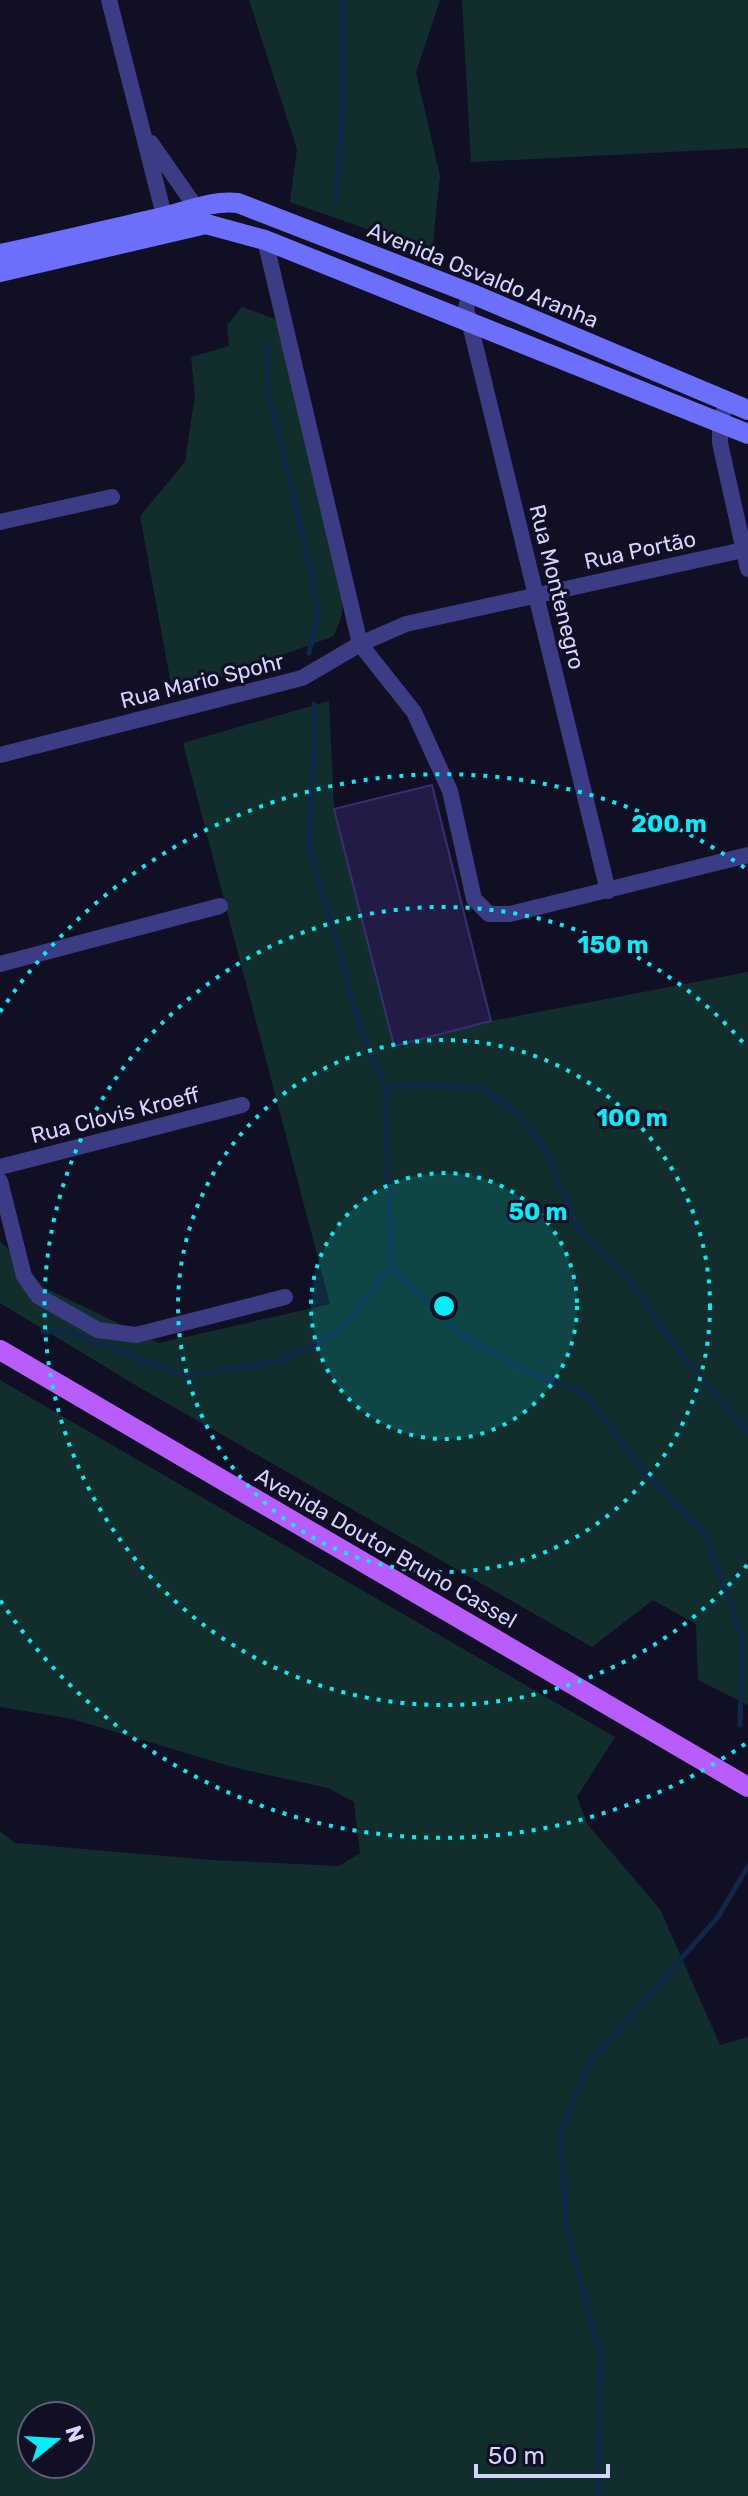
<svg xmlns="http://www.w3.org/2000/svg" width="748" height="2496" viewBox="0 0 748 2496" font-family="Rubik,sans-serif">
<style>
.green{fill:#122e2c;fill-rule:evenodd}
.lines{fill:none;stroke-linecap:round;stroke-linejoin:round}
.stream{stroke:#0f2749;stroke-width:5}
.building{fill:#221b45;stroke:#382e71;stroke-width:2}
.minor{stroke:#3b3c83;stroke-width:16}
.secondary{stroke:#6c6ffc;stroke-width:20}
.primary{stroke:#b85cfc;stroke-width:20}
.ring{fill:none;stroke:#04edf9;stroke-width:4;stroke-dasharray:4 8}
.labels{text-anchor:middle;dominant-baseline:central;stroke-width:6;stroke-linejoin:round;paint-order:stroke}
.street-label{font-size:22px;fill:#d6d3fe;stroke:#110f24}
.centre{fill:#04edf9;stroke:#110f24;stroke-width:4}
.ring-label{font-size:24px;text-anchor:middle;font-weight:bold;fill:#04edf9;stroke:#110f24;stroke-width:6;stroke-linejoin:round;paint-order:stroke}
</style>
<rect width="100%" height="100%" fill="#110f24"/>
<path class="green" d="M249,0H440L416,72L440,176L432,252L290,202L297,149Z
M462,0H748V148L471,162Z
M242,307L275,319L301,399L342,580V615L334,636L173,695L140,516L185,462L195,395L191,357L229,346L227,325Z
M329,701L334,809L394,1045L491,1021L748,972V1705L698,1680L696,1624L653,1600L592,1647L137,1386L0,1303V1241L45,1288L159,1343L330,1304L183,743Z
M0,1380L615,1737L577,1797L588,1825L660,1909L720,2045L748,2037V2496H0V1831L15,1843L211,1860L339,1866L360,1853L354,1802L328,1788L236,1768L72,1719L0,1707ZM32,2416H80V2464H32Z"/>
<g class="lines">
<path class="stream" d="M335,202C343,135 344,68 342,0
M267,343V387L311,572L318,615L309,653
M385,1087L422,1085L482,1088L519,1115L545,1150L577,1226L630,1281L671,1341L748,1434
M391,1267L459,1333L517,1367L586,1395L643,1472L705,1535L742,1637L740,1725
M43,1332L65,1331L185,1376L281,1361L338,1332L391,1267L385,1087L359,1026L308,841L313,764L314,704
M597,2496L601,2358L567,2231L559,2135L588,2064L718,1917L748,1866"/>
</g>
<path class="building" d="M432,785L491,1021L394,1046L334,809Z"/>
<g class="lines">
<path class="minor" d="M109,0L167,227
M151,143L202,216
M265,240L360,644L414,712L450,791L474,899L489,914H510L748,855
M470,293L466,308L608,891
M727,402L720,422V443L748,569
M0,522L112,497
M0,755L302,678L360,644L406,624L743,550
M0,964L220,906
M0,1167L242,1105
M0,1181L24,1276L38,1296L98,1330L136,1335L285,1297"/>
<path class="secondary" d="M0,254C53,243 106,230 159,218C186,212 210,200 238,203L470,293L748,410
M0,272L206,224L265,240L748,434"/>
<path class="primary" d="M0,1350L748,1787"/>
</g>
<circle cx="444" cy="1306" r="133" fill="#04edf9" fill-opacity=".12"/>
<g class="ring">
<circle cx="444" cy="1306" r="133"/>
<circle cx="444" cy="1306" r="266"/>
<path d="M747 1565A399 399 0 1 1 747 1047"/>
<path d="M745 1744A532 532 0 0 1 0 1600M0 1012A532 532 0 0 1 745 868"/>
</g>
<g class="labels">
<g class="street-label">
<text transform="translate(483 275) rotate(22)">Avenida Osvaldo Aranha</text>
<text transform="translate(640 550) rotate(-12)">Rua Portão</text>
<text transform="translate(557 587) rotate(76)">Rua Montenegro</text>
<text transform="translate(202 681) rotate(-14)">Rua Mario Spohr</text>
<text transform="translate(115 1115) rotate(-14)">Rua Clovis Kroeff</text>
<text transform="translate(386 1548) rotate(30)">Avenida Doutor Bruno Cassel</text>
</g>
</g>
<circle cx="444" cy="1306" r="12" class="centre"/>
<g class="ring-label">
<text x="669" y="832">200 m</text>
<text x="613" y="953">150 m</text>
<text x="632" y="1126">100 m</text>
<text x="538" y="1220">50 m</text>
</g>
<g transform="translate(56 2440) rotate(72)"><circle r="38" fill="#110f24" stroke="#605d7b" stroke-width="2"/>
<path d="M0-6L14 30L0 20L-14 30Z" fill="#04edf9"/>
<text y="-12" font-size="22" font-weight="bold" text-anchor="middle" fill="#d6d3fe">N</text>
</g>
<path d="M476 2464v12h132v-12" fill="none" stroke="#d6d3fe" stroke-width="4"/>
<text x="488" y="2464" font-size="24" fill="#d6d3fe" stroke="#110f24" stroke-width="6" paint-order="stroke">50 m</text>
</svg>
